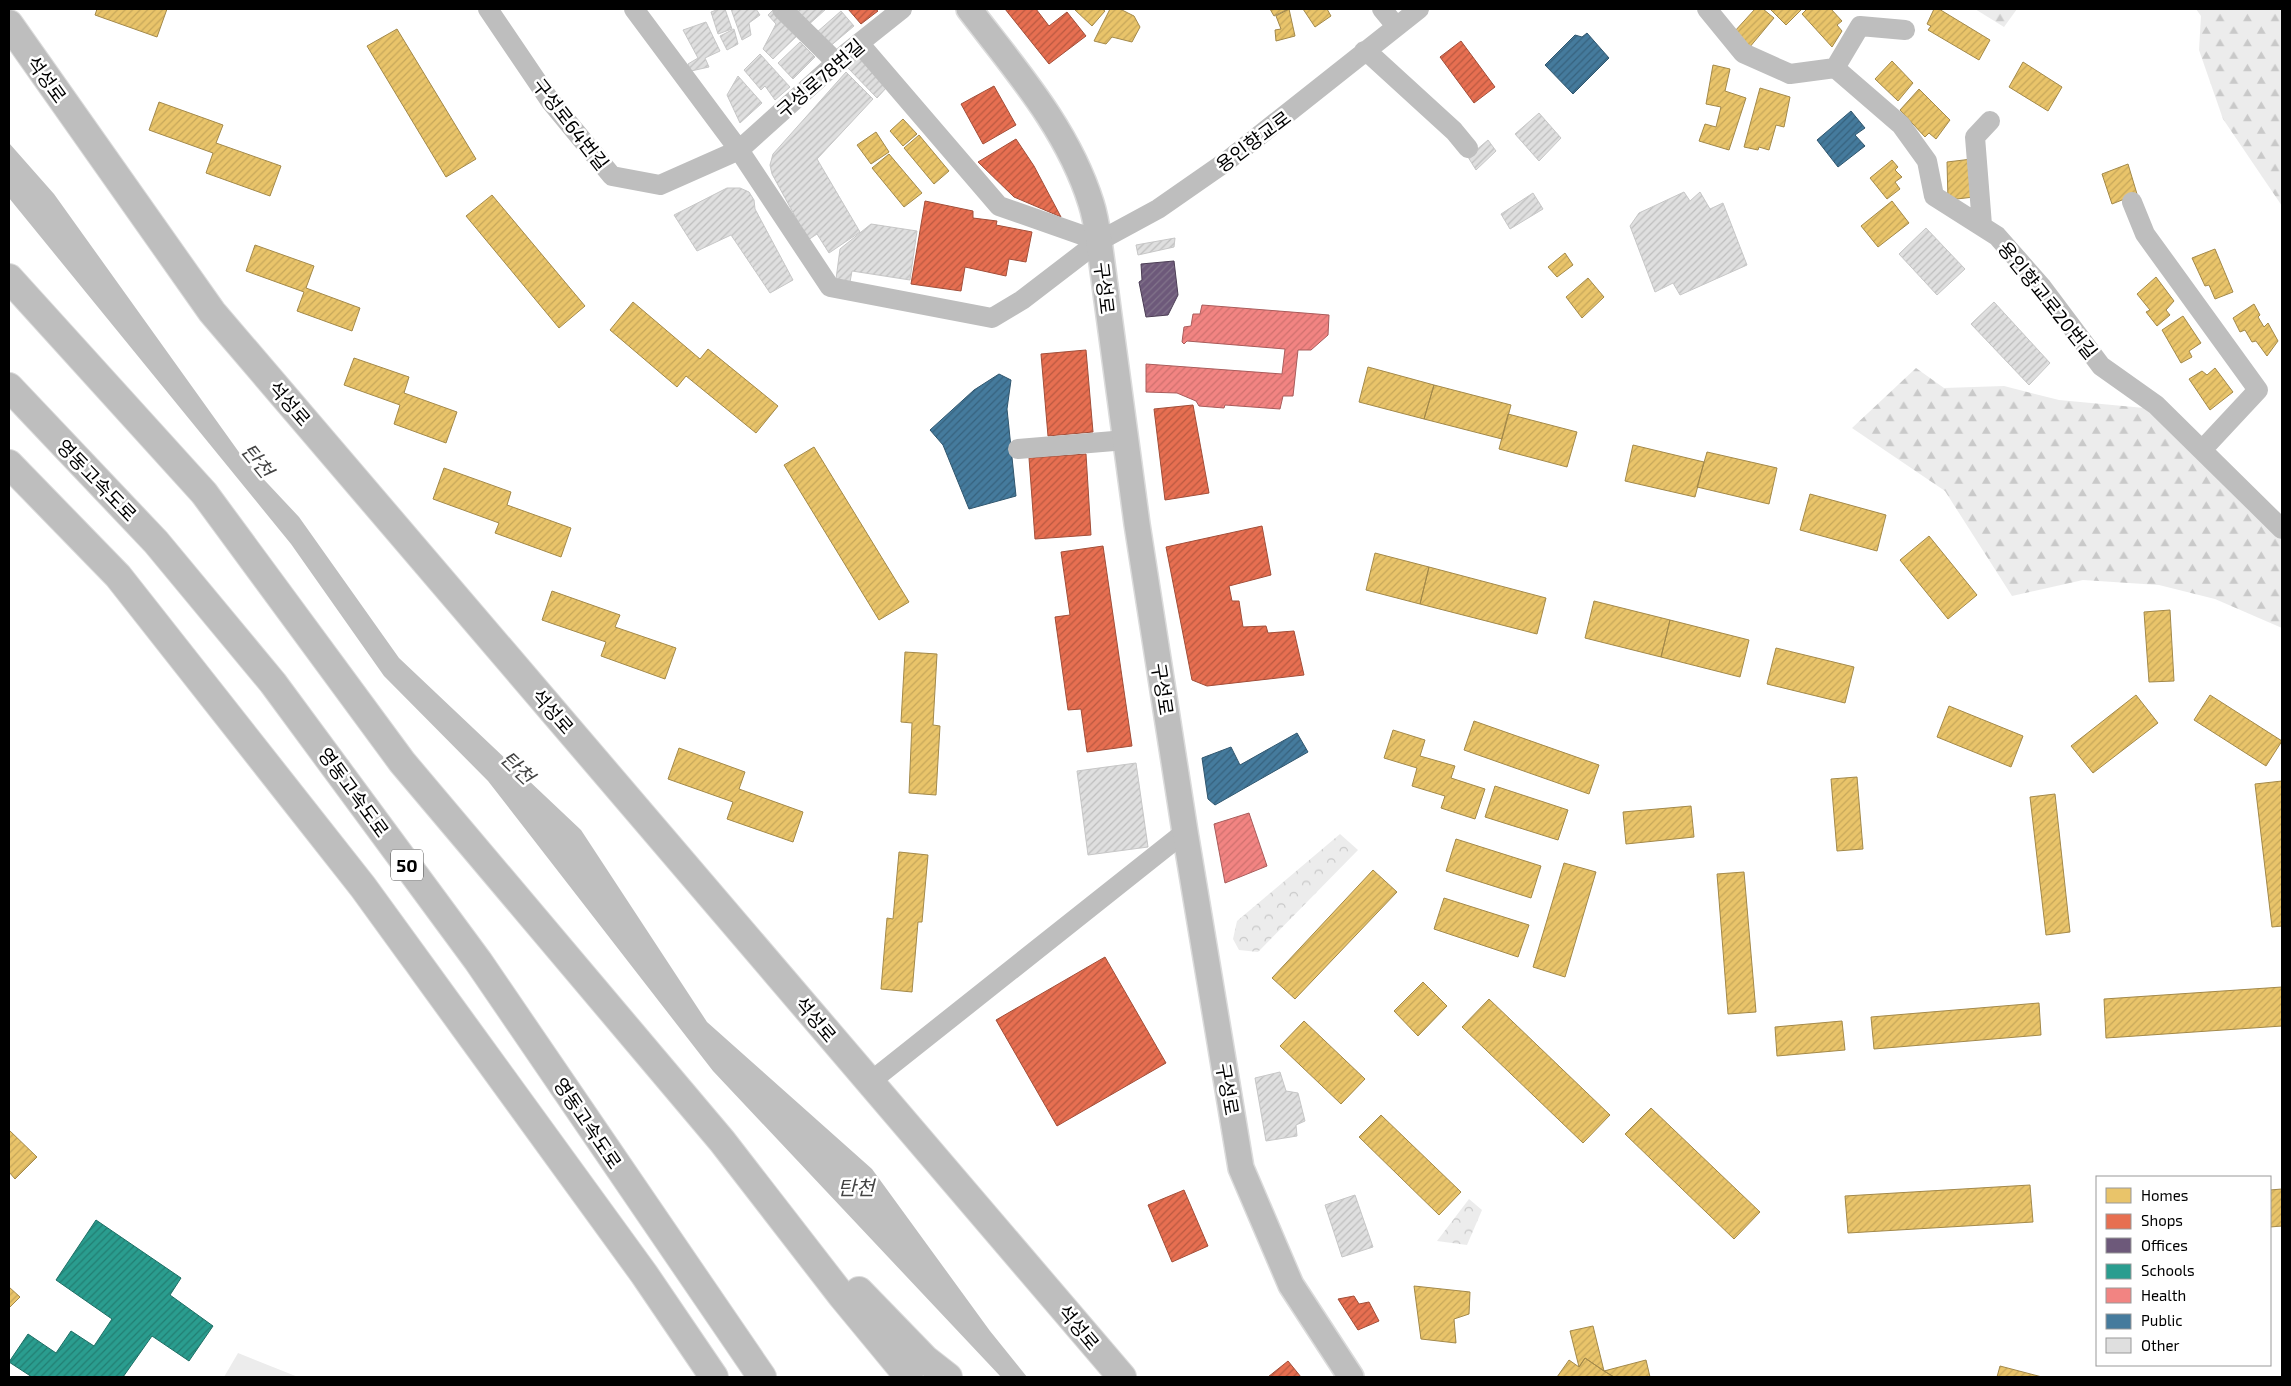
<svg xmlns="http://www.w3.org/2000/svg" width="2291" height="1386" viewBox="0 0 2291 1386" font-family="'Exo 2','Noto Sans KR',sans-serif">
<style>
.forest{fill:url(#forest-firs)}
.park{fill:url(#park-crowns)}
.garden{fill:#ececec}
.water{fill:#bfbfbf}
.homes{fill:url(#homes-hatch);stroke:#a3894a}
.shops{fill:url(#shops-hatch);stroke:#a24e39}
.offices{fill:url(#offices-hatch);stroke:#4c3e55}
.schools{fill:url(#schools-hatch);stroke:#1d6e64}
.health{fill:url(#health-hatch);stroke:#a95c5b}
.public{fill:url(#public-hatch);stroke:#30566e}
.building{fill:url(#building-hatch);stroke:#c7c7c7}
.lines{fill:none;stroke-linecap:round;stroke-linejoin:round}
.major-casing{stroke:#dbdbdb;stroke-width:28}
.highway-casing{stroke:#dbdbdb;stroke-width:30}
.minor{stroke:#bebebe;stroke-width:20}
.major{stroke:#bebebe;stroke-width:25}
.highway{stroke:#bebebe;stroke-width:28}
.labels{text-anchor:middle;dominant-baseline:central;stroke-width:5;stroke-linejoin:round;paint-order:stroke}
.shield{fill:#fff;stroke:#4c4c4c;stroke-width:1}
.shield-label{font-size:18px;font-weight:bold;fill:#000}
.street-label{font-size:19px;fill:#000;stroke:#fff}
.water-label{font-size:20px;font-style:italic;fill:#444;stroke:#fff}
</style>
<defs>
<pattern id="forest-firs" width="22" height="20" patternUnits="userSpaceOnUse" patternTransform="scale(1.25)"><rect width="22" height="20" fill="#ececec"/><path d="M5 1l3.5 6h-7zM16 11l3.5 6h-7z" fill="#c9c9c9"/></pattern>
<pattern id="park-crowns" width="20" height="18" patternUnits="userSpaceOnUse" patternTransform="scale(1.25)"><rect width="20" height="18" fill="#ececec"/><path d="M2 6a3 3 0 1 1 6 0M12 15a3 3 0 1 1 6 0" fill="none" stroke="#c9c9c9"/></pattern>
<pattern id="homes-hatch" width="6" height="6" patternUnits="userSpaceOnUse" patternTransform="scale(1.25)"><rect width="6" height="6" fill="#e9c46a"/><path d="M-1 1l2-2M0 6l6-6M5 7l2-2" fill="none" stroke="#c6a75a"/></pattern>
<pattern id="shops-hatch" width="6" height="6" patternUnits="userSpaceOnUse" patternTransform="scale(1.25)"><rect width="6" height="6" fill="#e76f51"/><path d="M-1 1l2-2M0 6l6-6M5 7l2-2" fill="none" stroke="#b95941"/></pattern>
<pattern id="offices-hatch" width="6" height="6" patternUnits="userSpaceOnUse" patternTransform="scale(1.25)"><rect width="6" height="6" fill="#6d597a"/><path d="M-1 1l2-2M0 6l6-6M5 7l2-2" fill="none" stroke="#82748b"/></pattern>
<pattern id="schools-hatch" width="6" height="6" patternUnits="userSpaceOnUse" patternTransform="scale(1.25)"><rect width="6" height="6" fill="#2a9d8f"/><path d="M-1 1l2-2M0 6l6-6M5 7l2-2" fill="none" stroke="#227e72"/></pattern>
<pattern id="health-hatch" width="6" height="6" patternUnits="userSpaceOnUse" patternTransform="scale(1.25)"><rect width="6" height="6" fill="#f28482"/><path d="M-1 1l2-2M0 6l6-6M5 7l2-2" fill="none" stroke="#ce706e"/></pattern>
<pattern id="public-hatch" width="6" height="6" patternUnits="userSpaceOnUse" patternTransform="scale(1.25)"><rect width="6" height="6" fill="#457b9d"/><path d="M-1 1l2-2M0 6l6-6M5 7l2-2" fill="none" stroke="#37627e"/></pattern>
<pattern id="building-hatch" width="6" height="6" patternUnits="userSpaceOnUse" patternTransform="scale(1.25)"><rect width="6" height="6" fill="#dfdfdf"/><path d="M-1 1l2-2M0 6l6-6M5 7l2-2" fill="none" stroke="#bebebe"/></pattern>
</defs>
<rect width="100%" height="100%" fill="#fff"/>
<path class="forest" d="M1975,9H2017L2004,27Z
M2196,9H2282V206L2223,119L2199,50L2201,16Z
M1916,368L1944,388L2004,386L2059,400L2155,409L2282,534V628L2215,599L2159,585L2083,580L2012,596L1945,491L1852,428Z"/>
<path class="park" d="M1340,834L1358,850L1258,952L1239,950L1233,939L1237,921Z
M1469,1199L1482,1210L1467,1245L1437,1241Z"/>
<path class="garden" d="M238,1353L298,1377H224Z"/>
<path class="water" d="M9,143L54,194L241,455L299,517L399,658L581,830L707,1022L872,1169L990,1331L1027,1377H1001L713,1071L488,781L384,676L291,544L9,198Z"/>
<path class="homes" d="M97,9H167L157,37L95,15Z
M1074,9H1102L1105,11L1092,26Z
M1110,9H1120L1134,16L1140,27L1132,42L1112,37L1106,44L1094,41Z
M1270,9H1288L1274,16Z
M1289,9L1295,36L1276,41L1275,30L1281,29L1276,16Z
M1303,9H1327L1331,16L1315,27Z
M1755,9H1763L1774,18L1749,48L1734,32Z
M1770,9H1802L1786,25Z
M1807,9H1831L1842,21L1837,25L1842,31L1832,47L1802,14Z
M1934,9H1939L1990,40L1979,60L1928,30L1931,26L1927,24Z
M397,29L476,159L446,177L367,46Z
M1892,61L1913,83L1898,101L1875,79Z
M2023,62L2062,87L2048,111L2009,87Z
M1713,65L1730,69L1725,91L1746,98L1729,150L1699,141L1705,124L1716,127L1721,107L1706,104Z
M1760,88L1790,97L1784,127L1776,125L1769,150L1759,147L1758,150L1744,147Z
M1919,89L1950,120L1936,139L1929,133L1925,137L1900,110Z
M159,102L223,125L216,143L281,166L270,196L206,173L213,153L149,130Z
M903,119L917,134L903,146L890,131Z
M876,132L889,152L871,164L857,145Z
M919,135L949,171L934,184L904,148Z
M889,154L922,193L904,207L872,168Z
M1972,159L1974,197L1948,200L1947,162Z
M1892,160L1898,167L1895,170L1902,177L1895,182L1900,189L1887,199L1870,178Z
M2128,164L2137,194L2112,204L2102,174Z
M492,195L585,306L559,328L466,216Z
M1892,201L1909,223L1878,247L1861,226Z
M255,245L314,266L306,288L360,308L352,331L297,311L304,292L246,271Z
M2215,249L2233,292L2215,299L2209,285L2205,286L2192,258Z
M1565,253L1573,265L1557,277L1548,267Z
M2156,277L2174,301L2166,310L2170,315L2157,326L2146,312L2150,310L2137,294Z
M1588,278L1604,297L1582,318L1566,297Z
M633,302L700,359L708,349L778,406L756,433L686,376L677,387L610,330Z
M2254,304L2260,315L2258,317L2264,327L2268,323L2278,341L2267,356L2256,341L2252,342L2245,330L2240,332L2233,318Z
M2183,316L2201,343L2189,351L2192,357L2181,363L2162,330Z
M354,358L409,377L404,393L457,412L446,443L394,424L400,405L344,385Z
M1368,367L1434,385L1424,419L1359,402Z
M2215,368L2233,392L2210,410L2189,379L2202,371L2207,375Z
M1434,385L1511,405L1502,439L1424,419Z
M1508,414L1577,432L1567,467L1499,449Z
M1633,445L1704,462L1695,497L1625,481Z
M814,447L909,602L879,620L784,465Z
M1707,452L1777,468L1769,504L1697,487Z
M444,468L511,492L507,505L571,528L561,557L495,533L499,523L433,499Z
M1810,494L1886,515L1877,551L1800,530Z
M1929,536L1977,595L1948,619L1900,560Z
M1375,553L1429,567L1420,604L1366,590Z
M1429,567L1546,598L1537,634L1420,604Z
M552,591L620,615L615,627L676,648L665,679L601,656L606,642L542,620Z
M1594,601L1670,620L1661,657L1585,638Z
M2170,610L2174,681L2149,682L2144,612Z
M1670,620L1749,640L1740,677L1661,657Z
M1776,648L1854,667L1845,703L1767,684Z
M905,652L937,654L933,725L940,726L936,795L909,793L912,723L901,722Z
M2136,695L2158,723L2093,773L2071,746Z
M2210,695L2282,741L2266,766L2194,720Z
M1949,706L2023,736L2011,767L1937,737Z
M1474,721L1599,765L1589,794L1464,750Z
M1393,730L1425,740L1420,756L1455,766L1451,778L1485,789L1475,819L1441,808L1445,796L1412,786L1417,768L1384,758Z
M679,748L745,772L739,789L803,812L793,842L727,819L733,802L668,779Z
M1857,777L1863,849L1837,851L1831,779Z
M2282,781V926L2272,927L2255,784Z
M1495,786L1568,810L1558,840L1485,817Z
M2055,794L2070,932L2046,935L2030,797Z
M1691,806L1694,837L1626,844L1623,812Z
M1456,839L1541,866L1531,898L1446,871Z
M899,852L928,855L922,922H918L912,992L881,989L887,918L893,919Z
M1564,863L1596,872L1565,977L1533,967Z
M1373,870L1397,892L1295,999L1272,978Z
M1744,872L1756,1012L1728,1014L1717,874Z
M1444,898L1529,925L1518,957L1434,929Z
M1423,982L1447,1006L1418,1036L1394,1011Z
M2282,987V1026L2106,1038L2104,999Z
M1489,999L1610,1115L1583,1143L1462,1027Z
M2039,1003L2041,1035L1874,1049L1871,1017Z
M1304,1021L1365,1079L1341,1104L1280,1046Z
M1842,1021L1845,1050L1777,1056L1775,1027Z
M1651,1108L1760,1212L1734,1239L1625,1134Z
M1381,1115L1461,1192L1439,1215L1359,1137Z
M9,1130L37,1157L15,1179L9,1172Z
M2030,1185L2033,1222L1848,1233L1845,1196Z
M2282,1189V1226L2270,1227V1190Z
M1414,1286L1470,1292L1469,1314L1454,1319L1456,1343L1421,1339Z
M9,1287L20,1297L9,1308Z
M1593,1326L1604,1371L1585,1358L1579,1367L1570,1331Z
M1585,1358L1604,1371L1614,1377H1557L1569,1360L1579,1367Z
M1646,1360L1650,1377H1614L1604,1371Z
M2000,1366L2042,1377H1997Z"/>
<path class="shops" d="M848,9H875L878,11L861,24Z
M1005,9H1036L1049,26L1067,12L1086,36L1049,64Z
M1461,41L1495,87L1474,103L1440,57Z
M994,86L1016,125L983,144L961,104Z
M1016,139L1034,166L1061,217L1014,197L978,162Z
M925,201L973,211V218L997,221L996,225L1032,232L1026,262L1009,259L1006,276L965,267L961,291L911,284Z
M1086,350L1093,432L1048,436L1041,354Z
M1193,405L1209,493L1165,500L1154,409Z
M1086,454L1091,535L1035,539L1029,458Z
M1262,526L1271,575L1229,586L1232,601H1239L1243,627L1266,626L1268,633L1294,631L1304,675L1207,686L1192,680L1166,547Z
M1103,546L1132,746L1087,752L1081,709L1068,710L1055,617L1070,615L1061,552Z
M1105,957L1166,1063L1057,1126L996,1020Z
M1184,1190L1208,1246L1172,1262L1148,1205Z
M1354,1296L1359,1304L1369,1302L1379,1321L1358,1330L1338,1299Z
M1288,1361L1301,1377H1268Z"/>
<path class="offices" d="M1174,261L1178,295L1168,315L1146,317L1139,282L1142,280L1141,264Z"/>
<path class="schools" d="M96,1220L181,1278L170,1295L213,1326L189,1361L152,1336L123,1377H32L9,1362L28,1334L56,1353L71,1331L94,1346L112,1319L56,1280Z"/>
<path class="health" d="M1202,305L1329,315L1328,335L1311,350H1298L1293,396H1283L1280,409L1225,405L1224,408L1199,406L1196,401L1177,393L1146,392V364L1282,374L1285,349L1187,341L1184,344L1182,342L1184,327L1191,326L1193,314H1200Z
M1249,813L1267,866L1225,883L1214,824Z"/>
<path class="public" d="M1587,33L1609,58L1573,94L1545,65L1575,35L1582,37Z
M1851,111L1865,128L1855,135L1865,146L1838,167L1817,140Z
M999,374L1011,380L1007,409L1016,496L969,509L943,445L930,430L974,390Z
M1297,733L1308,752L1215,805L1208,799L1202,758L1231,747L1240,765Z"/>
<path class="building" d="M719,9H725L732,29L718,34L711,12Z
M731,9H756L760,15L749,23L751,35L742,40Z
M774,9L800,33L773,59L763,49L776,24L768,15Z
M791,9H826L806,27Z
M841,11L854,26L828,48L816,33Z
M706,22L720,51L705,58L709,67L691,71L688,64L698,58L683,30Z
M734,29L738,44L727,50L720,36Z
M800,42L815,57L793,79L778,63Z
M760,54L790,87L775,100L765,86L761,90L744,70Z
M858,57L887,87L877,98L848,68Z
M846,72L873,99L817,159L860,232L829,253L817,234L808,240L772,174L770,165L773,154Z
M738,76L762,103L740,123L727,95Z
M1539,113L1561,138L1539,161L1515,134Z
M1488,140L1496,151L1476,170L1468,157Z
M727,188H740L749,192L754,200L755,209L793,280L770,293L731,235L697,251L674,215Z
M1684,192L1690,201L1700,192L1710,209L1723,203L1747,265L1680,295L1673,283L1655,292L1630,226L1639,213Z
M1533,193L1543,209L1510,229L1501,214Z
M871,224L917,231L910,280L852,271L850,282L836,279L840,249Z
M1926,228L1965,269L1937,295L1899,254Z
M1175,238L1174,247L1138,255L1136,245Z
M1994,302L2050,363L2029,385L1971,324Z
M1136,763L1148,847L1088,855L1077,771Z
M1280,1072L1286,1091L1298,1093L1305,1121L1296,1125L1297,1136L1266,1141L1255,1078Z
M1355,1195L1373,1247L1342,1257L1325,1205Z"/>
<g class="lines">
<g class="major-casing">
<path id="major" d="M969,9C1015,69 1068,129 1091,203C1095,215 1097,228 1099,241L1137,524L1185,832L1241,1168L1291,1285L1351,1377"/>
</g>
<g class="highway-casing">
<path id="highway" d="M9,24L212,312L1122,1377
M9,278L204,493L402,762L722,1141L842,1296L909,1377
M9,387L156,542L273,683L478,961L762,1377
M9,464L118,576L363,887L644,1274L714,1377
M859,1291L925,1359L948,1377"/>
</g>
<path class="minor" d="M488,9L551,102L612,176L660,185L739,150L848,52L902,9
M634,9L739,150L830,287L992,318L1022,300L1099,241L1158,209L1227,161L1419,9
M782,9L836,62
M1382,9L1396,26
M1707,9L1743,53L1790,74L1835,68L1901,125L1927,161L1934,196L1997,236L2041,286L2101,366L2156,405L2282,529
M859,43L999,206L1099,241
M1364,51L1373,57L1454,131L1468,148
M1835,68L1860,26L1905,30
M2132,202L2145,234L2258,390L2202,450
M1982,225L1975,137L1990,121
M1018,449L1126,440
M870,1082L1185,832"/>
<use href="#major" class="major"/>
<use href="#highway" class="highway"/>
</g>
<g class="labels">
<rect class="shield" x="391" y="849.5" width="32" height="31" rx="4"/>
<g class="shield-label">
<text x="407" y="865">50</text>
</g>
<g class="street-label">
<text transform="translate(820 78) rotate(-41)">구성로78번길</text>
<text transform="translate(47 79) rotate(54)">석성로</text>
<text transform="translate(571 124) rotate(52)">구성로64번길</text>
<text transform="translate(1253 141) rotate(-37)">용인향교로</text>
<text transform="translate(1105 288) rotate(83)">구성로</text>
<text transform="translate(2048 300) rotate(51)">용인향교로20번길</text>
<text transform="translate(290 403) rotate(49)">석성로</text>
<text transform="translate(97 480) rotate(46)">영동고속도로</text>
<text transform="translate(1163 689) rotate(81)">구성로</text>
<text transform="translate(553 711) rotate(49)">석성로</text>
<text transform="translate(354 792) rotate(54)">영동고속도로</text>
<text transform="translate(816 1019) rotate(50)">석성로</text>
<text transform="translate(1228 1089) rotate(80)">구성로</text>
<text transform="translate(588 1123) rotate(56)">영동고속도로</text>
<text transform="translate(1079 1327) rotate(50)">석성로</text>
</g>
<g class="water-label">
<text transform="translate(258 460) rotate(51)">탄천</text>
<text transform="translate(518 767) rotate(44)">탄천</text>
<text x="856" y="1187">탄천</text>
</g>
</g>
<rect width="2291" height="1386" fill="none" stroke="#000000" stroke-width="20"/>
<rect x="2096" y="1176" width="175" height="190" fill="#ffffff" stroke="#999999"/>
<rect x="2106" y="1188" width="25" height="15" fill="#e9c46a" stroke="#999999"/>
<text x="2141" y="1201" font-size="15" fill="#000000">Homes</text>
<rect x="2106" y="1214" width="25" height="15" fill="#e76f51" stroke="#999999"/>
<text x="2141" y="1226" font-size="15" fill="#000000">Shops</text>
<rect x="2106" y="1238" width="25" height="15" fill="#6d597a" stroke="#999999"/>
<text x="2141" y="1251" font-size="15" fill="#000000">Offices</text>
<rect x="2106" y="1264" width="25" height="15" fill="#2a9d8f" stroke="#999999"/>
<text x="2141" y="1276" font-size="15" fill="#000000">Schools</text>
<rect x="2106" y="1288" width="25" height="15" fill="#f28482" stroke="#999999"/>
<text x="2141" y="1301" font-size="15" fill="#000000">Health</text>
<rect x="2106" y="1314" width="25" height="15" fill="#457b9d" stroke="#999999"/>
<text x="2141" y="1326" font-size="15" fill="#000000">Public</text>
<rect x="2106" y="1338" width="25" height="15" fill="#dfdfdf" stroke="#999999"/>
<text x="2141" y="1351" font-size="15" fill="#000000">Other</text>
</svg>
